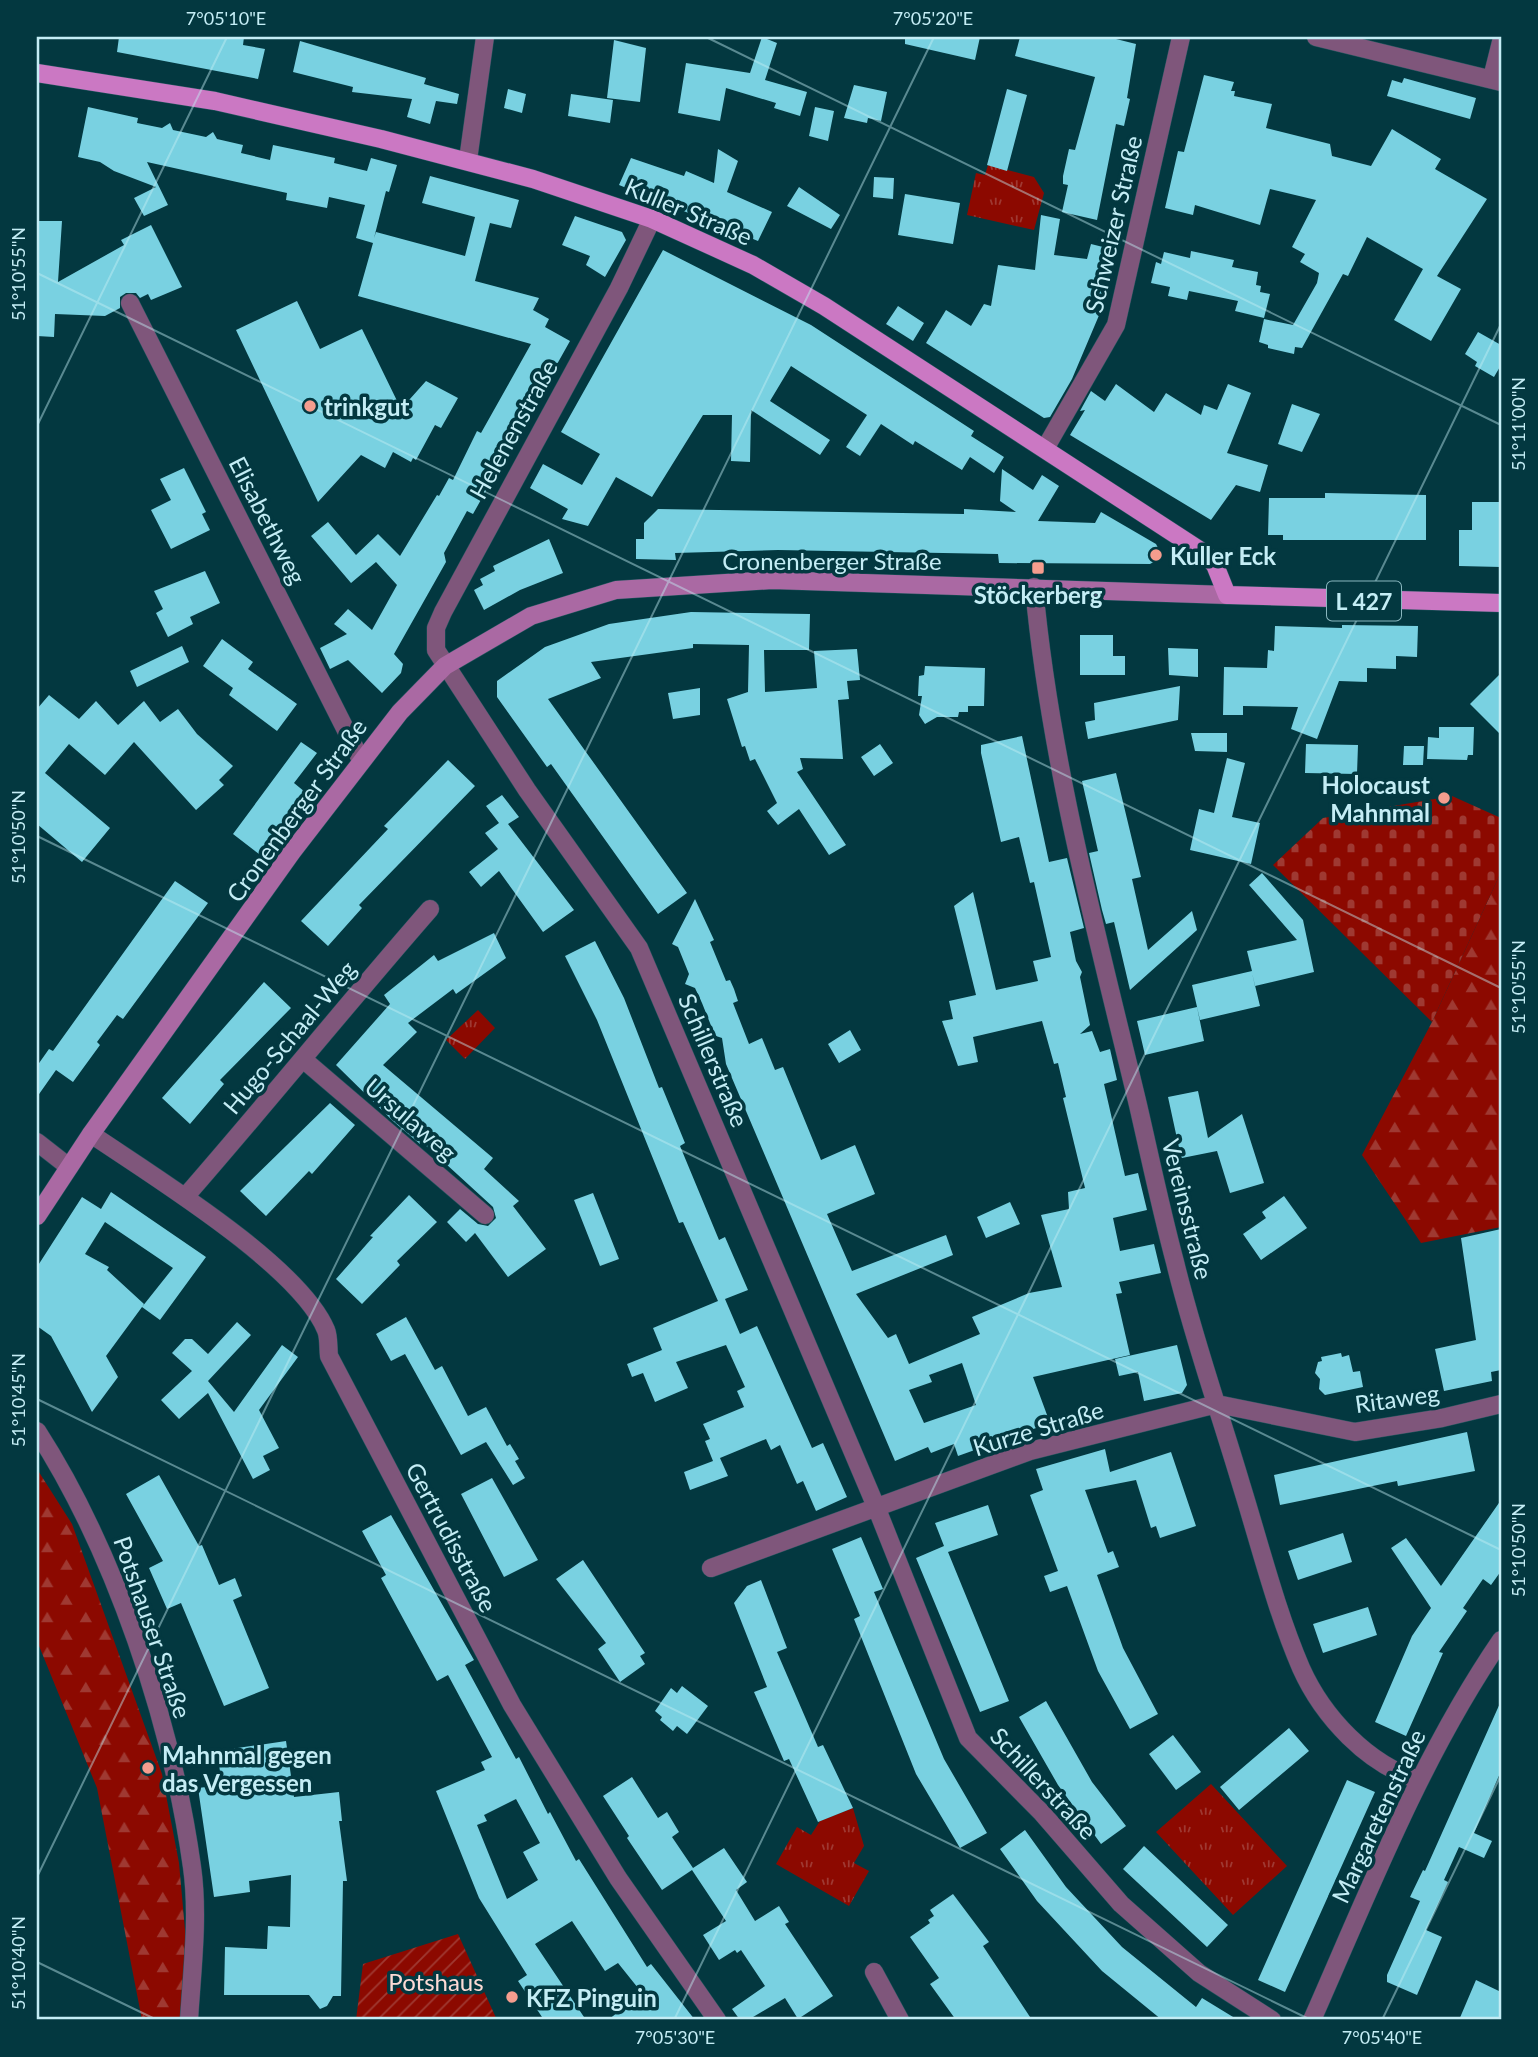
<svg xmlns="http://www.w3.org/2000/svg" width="1538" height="2057" viewBox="0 0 1538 2057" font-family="Lato,sans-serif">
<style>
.forest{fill:url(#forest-firs)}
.cemetery{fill:url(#cemetery-stones)}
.park{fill:url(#park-tufts)}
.garden{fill:url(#garden-furrows)}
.building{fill:#79d1e1;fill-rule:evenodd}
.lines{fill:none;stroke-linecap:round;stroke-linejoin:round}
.street-casing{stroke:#22555d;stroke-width:19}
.secondary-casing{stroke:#22555d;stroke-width:19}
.primary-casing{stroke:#22555d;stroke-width:19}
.street{stroke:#7f567b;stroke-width:18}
.secondary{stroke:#aa69a3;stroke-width:18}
.primary{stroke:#cb78c3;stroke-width:18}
.ticks{fill:none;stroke:#c4edf5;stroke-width:2;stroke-opacity:0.45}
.poi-dot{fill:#f59d8e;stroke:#033840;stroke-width:2.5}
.labels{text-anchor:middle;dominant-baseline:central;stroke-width:7;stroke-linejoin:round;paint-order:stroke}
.shield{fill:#033840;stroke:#8ab7bf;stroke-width:2}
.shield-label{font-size:23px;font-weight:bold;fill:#c4edf5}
.street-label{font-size:24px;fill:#c4edf5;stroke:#033840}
.poi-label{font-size:24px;font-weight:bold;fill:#c4edf5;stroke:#033840;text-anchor:start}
.park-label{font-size:24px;fill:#fddbd5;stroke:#033840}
.neatline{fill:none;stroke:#c4edf5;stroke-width:2.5}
.ticks-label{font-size:18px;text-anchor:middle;fill:#c4edf5}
</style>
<defs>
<pattern id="forest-firs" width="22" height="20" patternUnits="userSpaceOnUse" patternTransform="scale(1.75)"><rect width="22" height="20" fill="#8c0900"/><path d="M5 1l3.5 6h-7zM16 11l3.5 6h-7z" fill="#9f3932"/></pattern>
<pattern id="cemetery-stones" width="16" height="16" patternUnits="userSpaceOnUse" patternTransform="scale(1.75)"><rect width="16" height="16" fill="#8c0900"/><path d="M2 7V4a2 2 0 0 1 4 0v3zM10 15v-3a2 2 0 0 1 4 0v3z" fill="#9f3932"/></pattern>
<pattern id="park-tufts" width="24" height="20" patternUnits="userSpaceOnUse" patternTransform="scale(1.75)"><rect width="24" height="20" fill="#8c0900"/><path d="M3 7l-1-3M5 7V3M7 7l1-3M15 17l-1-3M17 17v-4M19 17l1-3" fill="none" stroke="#9f3932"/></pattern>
<pattern id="garden-furrows" width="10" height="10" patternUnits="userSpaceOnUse" patternTransform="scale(1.75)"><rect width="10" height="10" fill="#8c0900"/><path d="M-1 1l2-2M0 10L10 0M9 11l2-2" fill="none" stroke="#9f3932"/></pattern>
</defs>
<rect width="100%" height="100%" fill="#033840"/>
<path class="forest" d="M1501,872V1227L1421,1243L1362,1155L1432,1022Z
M37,1469L72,1524L162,1774L179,1863L186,1941L180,2020H142L97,1788L37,1641Z"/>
<path class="cemetery" d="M1452,796L1501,818V872L1432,1022L1273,865L1323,818Z"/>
<path class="park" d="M988,165L1034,177L1044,193L1034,230L967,215L976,173L985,175Z
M478,1010L495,1028L465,1059L446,1040Z
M1211,1784L1287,1866L1233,1915L1156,1832Z
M853,1808L864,1846L854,1863L869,1871L849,1906L776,1864L797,1827L811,1835L820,1821Z"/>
<path class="garden" d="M458,1934L497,2020H356L363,1964Z"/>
<path class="building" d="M119,37H244L243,45L265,49L258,79L117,52Z
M762,37L777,43L765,80L807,92L800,116L774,108L776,103L726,88L720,121L678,113L686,63L750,73Z
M905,37H980L975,60L905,44Z
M1020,37H1108L1136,44L1127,98L1130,99L1124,126L1116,124L1097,220L1062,212L1068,185L1063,184V176L1069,149L1075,150L1095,77L1015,56Z
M614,40L646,48L640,102L607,98Z
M300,41L426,78L424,84L459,94L457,104L436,101L430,124L407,117L412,99L352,92L353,87L293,72Z
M1204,75L1234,82L1231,91H1235L1234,96L1272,104L1266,128L1330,144L1332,156L1371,166L1392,129L1441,159L1435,169L1487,199L1437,276L1461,289L1431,341L1394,320L1423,269L1367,237L1348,276L1343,274L1302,348L1295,347L1294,354L1268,348V345L1259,342L1264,319L1293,325L1317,283L1319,273L1300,262L1305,254L1292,247L1316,200L1270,189L1260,225L1195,205L1193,215L1165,208L1178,151L1184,152Z
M1404,78L1476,98L1470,119L1387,96L1392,80L1402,83Z
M854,85L887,92L881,121L868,118L867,123L844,118Z
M508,89L526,94L522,113L504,108Z
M1007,89L1027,95L1007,171L987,165Z
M571,94L613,100L610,123L568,116Z
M88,107L138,118L137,123L162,128L170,123L173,130L206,137L213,132L217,139L243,145L241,153L270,160L273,145L335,158L334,163L367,171L371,158L397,165L389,192L386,191L374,238L376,232L465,256L475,217L422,203L430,176L519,200L511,228L490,223L475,281L539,298L533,310L549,319L545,327L570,341L473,514L467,511L444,553L446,562L394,654L403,664L401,673L382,693L348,660L330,669L320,648L347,634L334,624L348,609L372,630L397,585L376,562L351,583L311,536L328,522L356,555L378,534L400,556L437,495L439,496L449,478L453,480L477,431L481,433L531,344L358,296L373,243L356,238L365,205L329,197L327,208L286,200L287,193L147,162L168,205L144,216L134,198L156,187L114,171L100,162L78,157Z
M815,107L834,111L828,141L809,136Z
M718,149L738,161L727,192L772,212L758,241L619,185L631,158L684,176L686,171L714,183Z
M874,177L894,178L893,199L873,197Z
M799,187L840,215L831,229L787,206Z
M905,194L960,203L953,244L898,235Z
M1041,215L1060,219L1054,255L1087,259L1091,244L1115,250L1100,313L1072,379L1050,417L1044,418L926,343L946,310L971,326L984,304L991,306L998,265L1035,270Z
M575,216L622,232L626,240L605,277L586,265L590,256L562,245Z
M37,221H62L58,282L124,245L121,240L151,225L182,287L151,300L148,294L140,298L136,293H126L120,297V308L105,316L55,314L54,337L37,336Z
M663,250L811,325L974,431L971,436L1004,457L994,473L970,457L962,470L915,441L913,445L881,424L860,456L846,447L867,415L791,366L770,401L830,440L820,455L751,410L750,462L731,461L732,415H703L652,497L616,477L588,526L562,519L568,509L530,488L543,464L582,485L600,454L561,432Z
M1191,251L1234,260L1232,267L1258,272L1256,285L1261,286L1260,292L1270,294L1264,318L1235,311L1238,301L1189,291L1187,300L1168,296L1170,287L1151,283L1156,262L1161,264L1164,252L1190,258Z
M297,301L320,349L362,329L401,409L426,381L458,398L441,428L435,425L416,460L413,458L411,462L393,452L385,468L361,455L318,502L236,330Z
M898,306L924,323L913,341L886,324Z
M1478,332L1501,345V365L1494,377L1475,366L1477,362L1465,354Z
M1116,384L1154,412L1166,393L1201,415L1204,405L1217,410L1228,384L1251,393L1227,453L1268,465L1260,492L1236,485L1211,520L1070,435L1085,410L1080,411L1091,391L1105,401Z
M1292,404L1320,414L1302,452L1278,444Z
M184,468L206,512L202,514L210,530L171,549L151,510L171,500L160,479Z
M1002,469L1033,490L1042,475L1059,486L1038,521L1095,523L1101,512L1156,544L1160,552L1157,560L1150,564L999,563L998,554L778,550L675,553L676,560L636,559V539H644V523L658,509L964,514V509L1016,512L1000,501Z
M1325,493L1426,495V540H1283V535H1268L1269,498H1325Z
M1472,502H1501V567L1459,566V530H1472Z
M549,539L563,573L520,590L484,610L474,590L483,585L480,579L495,571L493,566Z
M205,571L220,603L190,617L193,624L168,637L156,613L163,609L154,591Z
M691,612L810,614L809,650H764L765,692L817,688L814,651L857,649L860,680L847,681L849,699L838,700L843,759L800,758L803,769L797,772L846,845L829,855L799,809L778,825L767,811L777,803L755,759L750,761L745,746L742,747L727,699L748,692L749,645L693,644V648L591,662L601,678L548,699L687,893L658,914L551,764L547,767L497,697V681L545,647L609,624Z
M1342,625L1418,626L1417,657L1396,656V669L1367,668V682L1339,681L1317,739L1291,729L1298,707L1243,706V715H1223L1224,667L1267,668L1268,650L1274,651L1275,626L1342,628Z
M1080,635H1113V656H1125V675H1080Z
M222,639L253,662L248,669L297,704L277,731L229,695L233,688L203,666Z
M182,646L189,662L137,687L130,671Z
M1168,648L1198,649V677L1169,675Z
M925,666L985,668L984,706H968V712H959L958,717H937L925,724L919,715L922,696H918L919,676L924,675Z
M1501,673V735L1470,704Z
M1180,686L1178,720L1088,739L1085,722L1095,720L1094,703Z
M700,688V715L673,719L668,693Z
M49,695L79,719L96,701L118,725L144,701L160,722L178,709L197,734L233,766L219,780L224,785L196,810L134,742L105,775L69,744L45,773L110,828L82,862L37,824V709Z
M1439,727H1474L1473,755H1468L1467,760L1427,759L1428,737L1439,738Z
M1191,733H1227V752L1195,751Z
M1022,736L1049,862L1067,858L1084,928L1070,932L1076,961L1082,972L1080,977L1090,1025L1080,1034L1092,1031L1100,1052L1110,1049L1117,1080L1104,1084L1125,1176L1138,1173L1147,1210L1113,1218L1120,1251L1154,1244L1161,1273L1119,1282L1122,1293L1116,1294L1130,1355L1033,1377L1050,1423L958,1456L954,1444L931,1453L928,1447L895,1461L726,1064L722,1038L710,1034L712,1028L702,1003L695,988L685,984L689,974L678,947L672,944L695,899L714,940L710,942L726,981L730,980L734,989L738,1001L733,1003L749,1044L762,1038L775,1070L783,1067L821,1160L855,1145L875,1194L827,1214L852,1271L946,1235L953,1255L856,1294L888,1338L896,1334L909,1364L980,1334L972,1317L1029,1293L1062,1287L1041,1215L1069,1209L1068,1192L1085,1188L1063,1098L1066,1097L1058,1063L1054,1064L1042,1021L973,1037L978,1062L958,1066L942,1021L953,1019L949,1001L976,995L954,906L973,892L996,990L1038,981L1033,961L1051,957L1034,882L1030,883L1019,837L1001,842L981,753V745ZM962,1363L976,1405L924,1423L909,1390L932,1382L929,1375Z
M301,742L317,753L294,783L305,792L259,854L233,834Z
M880,744L893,763L874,776L861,757Z
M1306,744L1358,745L1357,774L1305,773Z
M1404,746H1424L1423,765H1403Z
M1227,758L1245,763L1232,817L1260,823L1251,864L1190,850L1199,809L1214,813Z
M448,760L475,786L359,905L362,908L328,946L301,921L388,829L384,826Z
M1116,773L1141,877L1132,879L1148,950L1192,911L1197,930L1130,990L1114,922L1106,924L1102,910L1089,853L1098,851L1082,781Z
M502,795L519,817L508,824L574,910L543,932L499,871L481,887L469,872L498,849L485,833L499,823L486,806Z
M1262,873L1303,920L1314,972L1255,986L1252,973L1260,1006L1200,1020L1192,985L1252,971L1247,951L1297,940L1249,885Z
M175,881L208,903L123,1019L117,1015L97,1042L100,1045L73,1082L56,1070L37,1097V1066L49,1049L53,1051Z
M494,933L506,958L456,994L453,989L408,1023L417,1032L383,1065L493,1158L484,1169L519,1201L513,1206L546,1249L508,1277L475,1233L466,1242L447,1222L460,1209L478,1224L488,1226L496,1218L493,1207L422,1142L420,1144L393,1121L336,1065L390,1004L384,995L434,955L438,961Z
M595,941L624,998L659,1088L662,1087L685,1143L680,1146L719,1240L725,1237L748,1290L725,1299L740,1334L757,1326L812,1448L823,1443L847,1497L816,1511L803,1481L797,1484L780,1445L771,1450L766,1439L720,1458L728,1476L690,1490L684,1472L713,1461L705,1441L710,1439L703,1424L744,1407L737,1391L745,1387L726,1345L676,1362L688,1388L655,1402L643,1373L632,1377L627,1364L662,1350L653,1328L718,1301L683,1222L679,1223L597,1020L565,956Z
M264,982L291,1008L220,1080L224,1084L190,1124L162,1098Z
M1197,1007L1204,1041L1145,1055L1137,1021Z
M850,1030L861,1050L839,1063L828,1044Z
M1198,1091L1208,1138L1242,1114L1264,1183L1230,1193L1217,1151L1177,1159L1181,1157L1168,1097Z
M330,1103L355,1125L312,1174L309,1171L266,1216L240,1191Z
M111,1192L206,1257L160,1320L142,1307L106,1356L118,1377L92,1412L51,1336L37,1326V1267L82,1197L101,1209ZM105,1222L173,1268L142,1307L144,1304L107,1270L109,1267L85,1254Z
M593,1193L619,1259L600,1266L574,1200Z
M409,1195L437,1222L397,1261L400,1265L362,1304L336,1279L373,1237L370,1236Z
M1284,1196L1307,1228L1261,1260L1243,1234L1266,1218L1262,1212Z
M1010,1202L1020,1224L986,1238L977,1217Z
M1501,1229V1370L1491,1372L1492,1381L1444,1391L1435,1349L1476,1340L1461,1238Z
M406,1317L435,1370L442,1366L468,1416L486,1407L507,1446L510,1444L519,1459L515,1461L525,1478L513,1485L486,1442L461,1455L405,1354L391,1361L376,1334Z
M237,1322L251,1335L208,1381L234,1412L282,1345L298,1357L259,1410L279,1448L263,1456L270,1470L253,1479L208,1393L179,1419L161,1400L192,1371L172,1353L185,1339H192L208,1354Z
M1177,1345L1187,1385L1182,1393L1144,1401L1138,1372L1119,1376L1115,1359Z
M1341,1353L1342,1357L1349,1355L1353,1372L1360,1371L1363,1387L1325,1395L1319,1389L1320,1379L1315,1373L1318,1362L1322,1361L1321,1357Z
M1467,1432L1475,1471L1398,1486L1397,1481L1280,1505L1274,1475Z
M1105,1449L1110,1472L1171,1452L1196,1526L1160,1538L1156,1526L1151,1528L1136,1480L1085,1490L1108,1553L1113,1551L1119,1567L1097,1575L1123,1648L1158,1714L1130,1729L1098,1671L1067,1586L1050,1592L1044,1576L1058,1571L1030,1495L1043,1490L1036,1469Z
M159,1475L199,1546L202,1545L219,1585L235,1578L242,1596L233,1600L269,1688L224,1706L181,1603L167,1609L149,1568L163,1561L126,1494Z
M492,1478L538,1560L504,1577L461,1494Z
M1501,1500V1571L1491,1585L1483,1579L1463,1608L1467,1611L1439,1652L1443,1653L1406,1736L1375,1722L1412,1636L1431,1608L1391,1548L1406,1538L1441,1586Z
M988,1505L998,1535L948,1552L1009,1701L980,1712L916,1558L944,1546L935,1523Z
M391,1515L474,1660L465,1665L516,1759L519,1757L548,1814L550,1812L576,1861L579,1859L647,1967L651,1964L695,2020H608L642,1993L618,1963L605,1971L572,1921L535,1944L586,2020H544L518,1981L527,1975L479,1898L436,1791L485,1770L481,1762L492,1757L448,1675L437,1681L381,1578L386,1575L362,1531ZM516,1799L540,1843L523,1852L538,1880L507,1899L477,1825L487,1821L484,1815Z
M1343,1533L1352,1562L1298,1580L1288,1551Z
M861,1537L883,1589L874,1592L944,1759L987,1833L960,1848L916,1774L854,1619L860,1616L832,1549Z
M583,1560L645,1653L640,1656L645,1664L620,1682L598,1649L606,1643L556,1579Z
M761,1580L787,1648L777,1652L818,1747L823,1745L853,1808L818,1822L789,1759L784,1761L754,1692L767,1687L734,1603L747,1586Z
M1368,1607L1377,1635L1323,1653L1313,1624Z
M682,1686L708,1706L687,1734L677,1726L673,1731L660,1720L662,1717L655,1711L671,1688L677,1693Z
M1046,1701L1092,1782L1126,1826L1101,1844L1058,1785L1019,1717Z
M1501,1701V1771L1474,1833L1492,1841L1484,1858L1459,1847L1444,1880L1448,1882L1426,1930L1442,1937L1417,1995L1387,1982V1975L1420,1901L1410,1897L1423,1870L1425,1871Z
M1289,1728L1309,1751L1239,1810L1220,1787Z
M1173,1735L1201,1772L1176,1790L1149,1754Z
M286,1741L294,1797L339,1792L342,1821H339L347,1881H343L341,1996H333L327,2006L320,2009L309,1995H224L225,1947L267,1949L268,1926L290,1927L291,1875L249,1881L250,1892L214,1897L198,1788L222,1785L217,1751Z
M632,1777L658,1818L667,1812L679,1832L672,1837L693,1868L724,1848L747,1882L736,1890L755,1921L779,1906L789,1922L785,1924L833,1996L798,2019L785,1998L748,2020H740L732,2009L765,1986L741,1950L737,1953L735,1950L719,1960L703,1935L726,1921L692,1870L662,1890L627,1838L629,1836L603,1796Z
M1347,1780L1375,1792L1285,1992L1258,1980Z
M1025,1830L1066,1887L1122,1947L1196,2007L1202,1998L1238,2020H1162L1102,1971L1037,1901L1000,1849Z
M1144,1846L1228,1925L1207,1947L1123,1869Z
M953,1894L989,1942L983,1946L1032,2020H956L930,1984L939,1978L910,1937L930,1923L928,1920L934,1916L930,1910Z
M1476,1980L1501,1992V2020H1459Z"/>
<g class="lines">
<g class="street-casing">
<path id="street" d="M1316,37L1501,82
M1492,78L1501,42
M468,160L485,37
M652,219L619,288L443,612L436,628V650L527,790L639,948L877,1509L968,1738L1042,1813L1121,1904L1199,1973L1272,2020
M130,303L361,760
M1046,447L1116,325L1181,37
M1034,587C1050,762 1097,934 1138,1105C1150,1157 1161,1210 1175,1262C1193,1337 1219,1410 1241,1484C1260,1545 1276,1610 1301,1668C1323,1717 1368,1765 1419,1780
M304,1060L485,1215
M91,1134C151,1175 299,1265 326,1330C329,1337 328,1348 329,1356L512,1705L618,1878L717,2020
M37,1142L69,1167
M185,1197C268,1102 347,1004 430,909
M37,1431C115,1552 172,1723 192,1867C199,1916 192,1970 189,2020
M711,1568L1030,1451L1217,1404L1355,1432L1442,1418L1501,1404
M874,1972L900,2020
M1312,2020C1369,1891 1421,1757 1501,1640"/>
</g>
<g class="secondary-casing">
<path id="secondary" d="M37,1216L91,1134L292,852L400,712L445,666L531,616L616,590L772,580L1227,595"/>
</g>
<g class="primary-casing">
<path id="primary" d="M37,73L215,101L381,139L533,179L652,219L753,265L824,306L1204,553L1215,565L1227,595L1501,603"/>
</g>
<use href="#street" class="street"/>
<use href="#secondary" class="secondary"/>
<use href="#primary" class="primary"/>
</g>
<path class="ticks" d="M706,37L1501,425M37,273L1501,988M37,426L227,37M37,836L1501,1550M37,1399L1311,2020M37,1877L934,37M37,1962L157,2020M674,2020L1501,324M1382,2020L1501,1775"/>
<g class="poi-dot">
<circle cx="310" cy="406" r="7"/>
<circle cx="1156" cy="555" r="7"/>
<rect x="1031" y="561" width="14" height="14" rx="3.5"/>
<circle cx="1444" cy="798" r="7"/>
<circle cx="148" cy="1768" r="7"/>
<circle cx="512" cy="1997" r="7"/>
</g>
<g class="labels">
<rect class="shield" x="1327" y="581.5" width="74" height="39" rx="5"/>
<g class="shield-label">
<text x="1364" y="601">L 427</text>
</g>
<g class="street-label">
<text transform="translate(689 211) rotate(23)">Kuller Straße</text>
<text transform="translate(1113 224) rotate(-77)">Schweizer Straße</text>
<text transform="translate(513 429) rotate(-61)">Helenenstraße</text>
<text transform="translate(268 520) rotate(63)">Elisabethweg</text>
<text x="832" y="560">Cronenberger Straße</text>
<text transform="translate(296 810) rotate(-54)">Cronenberger Straße</text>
<text transform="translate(289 1037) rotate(-50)">Hugo-Schaal-Weg</text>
<text transform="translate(714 1060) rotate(67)">Schillerstraße</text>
<text transform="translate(411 1119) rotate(41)">Ursulaweg</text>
<text transform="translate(1188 1209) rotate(76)">Vereinsstraße</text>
<text transform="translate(1397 1398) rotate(-8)">Ritaweg</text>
<text transform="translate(1038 1428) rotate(-17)">Kurze Straße</text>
<text transform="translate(452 1537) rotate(62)">Gertrudisstraße</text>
<text transform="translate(153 1627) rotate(71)">Potshauser Straße</text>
<text transform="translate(1044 1783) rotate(47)">Schillerstraße</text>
<text transform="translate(1378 1816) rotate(-65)">Margaretenstraße</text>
</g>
<g class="poi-label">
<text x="324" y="406">trinkgut</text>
<text x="1170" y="555">Kuller Eck</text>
<text x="1038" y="594" text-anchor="middle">Stöckerberg</text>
<text x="1430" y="784" text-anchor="end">Holocaust<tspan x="1430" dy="28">Mahnmal</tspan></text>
<text x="162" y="1754">Mahnmal gegen<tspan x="162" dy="28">das Vergessen</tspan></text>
<text x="526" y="1997">KFZ Pinguin</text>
</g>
<g class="park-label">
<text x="436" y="1981">Potshaus</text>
</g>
</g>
<rect width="1538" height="2057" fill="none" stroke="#033840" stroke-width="77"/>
<rect x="38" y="38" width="1462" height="1980" class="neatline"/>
<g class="ticks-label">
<text x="226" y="25">7°05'10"E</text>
<text x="933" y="25">7°05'20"E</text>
<text transform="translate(19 274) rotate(-90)" y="6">51°10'55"N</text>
<text transform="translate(1519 424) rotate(-90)" y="6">51°11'00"N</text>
<text transform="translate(19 837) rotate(-90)" y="6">51°10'50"N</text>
<text transform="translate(1519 987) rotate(-90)" y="6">51°10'55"N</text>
<text transform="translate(19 1400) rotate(-90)" y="6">51°10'45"N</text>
<text transform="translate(1519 1550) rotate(-90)" y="6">51°10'50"N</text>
<text transform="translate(19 1963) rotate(-90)" y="6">51°10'40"N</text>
<text x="675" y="2044">7°05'30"E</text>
<text x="1382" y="2044">7°05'40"E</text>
</g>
</svg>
